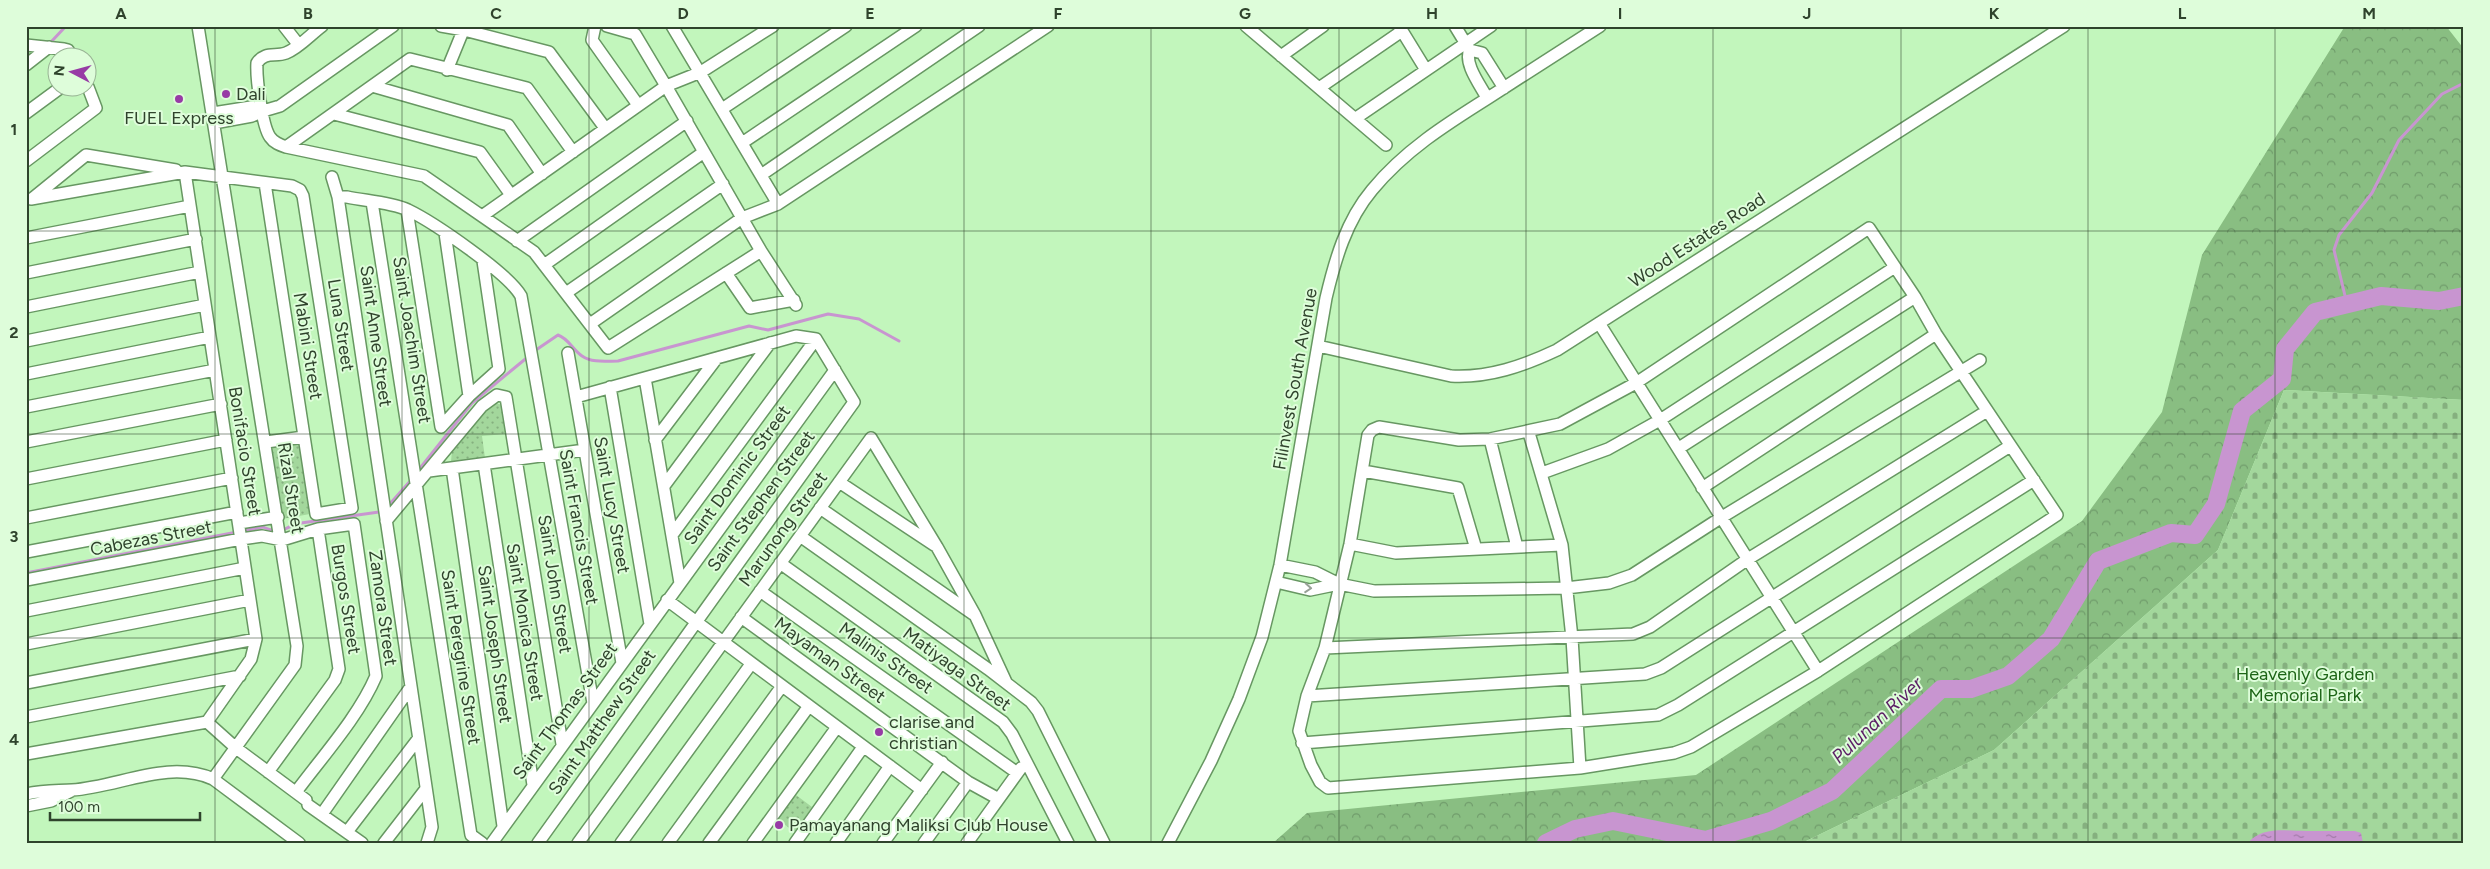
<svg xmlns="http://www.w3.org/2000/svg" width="2490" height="869" viewBox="0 0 2490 869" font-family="Figtree,sans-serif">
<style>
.forest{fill:url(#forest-crowns)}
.cemetery{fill:url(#cemetery-stones)}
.park{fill:url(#park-dots)}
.water{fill:url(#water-ripples)}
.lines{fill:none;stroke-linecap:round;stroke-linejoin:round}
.stream{stroke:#c895d0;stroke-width:3}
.river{stroke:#c895d0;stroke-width:18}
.minor-casing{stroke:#679762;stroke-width:14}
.minor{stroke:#fff;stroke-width:11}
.oneway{stroke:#97a196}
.grid{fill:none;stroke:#2f432c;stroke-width:1;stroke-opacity:0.55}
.poi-dot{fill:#973ba5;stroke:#defdda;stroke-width:2}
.labels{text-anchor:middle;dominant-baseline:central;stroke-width:4;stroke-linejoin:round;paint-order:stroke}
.poi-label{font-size:18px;fill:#2f432c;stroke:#defdda;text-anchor:start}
.street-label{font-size:18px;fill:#2f432c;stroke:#defdda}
.park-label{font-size:18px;fill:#1d6517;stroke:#defdda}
.water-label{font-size:19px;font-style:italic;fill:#5b1d65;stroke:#defdda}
.neatline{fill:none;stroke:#2f432c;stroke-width:2}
.grid-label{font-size:16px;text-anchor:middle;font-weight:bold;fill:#2f432c}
</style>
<defs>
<pattern id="forest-crowns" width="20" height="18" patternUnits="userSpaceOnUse" patternTransform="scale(1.25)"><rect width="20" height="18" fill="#89be82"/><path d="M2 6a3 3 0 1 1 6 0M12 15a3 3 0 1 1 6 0" fill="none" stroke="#709c6b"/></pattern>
<pattern id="cemetery-stones" width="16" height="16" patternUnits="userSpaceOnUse" patternTransform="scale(1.25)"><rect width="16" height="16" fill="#a3d79c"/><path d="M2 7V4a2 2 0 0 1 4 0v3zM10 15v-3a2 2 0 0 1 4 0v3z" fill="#85b07f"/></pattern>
<pattern id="park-dots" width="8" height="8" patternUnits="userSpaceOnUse" patternTransform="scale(1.25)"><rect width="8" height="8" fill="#a3d79c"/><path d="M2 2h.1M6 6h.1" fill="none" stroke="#85b07f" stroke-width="1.8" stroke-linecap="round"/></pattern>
<pattern id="water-ripples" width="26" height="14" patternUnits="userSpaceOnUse" patternTransform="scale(1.25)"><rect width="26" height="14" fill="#c895d0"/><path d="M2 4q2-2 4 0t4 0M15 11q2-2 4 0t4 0" fill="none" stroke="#a37ba9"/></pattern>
</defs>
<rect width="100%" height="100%" fill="#c2f6bc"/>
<path class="forest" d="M2345,26H2446L2464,49V400L2284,390L2218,550L1994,750L1802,843H1273L1307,813L1696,775L2082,521L2162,412L2202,255Z"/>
<path class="cemetery" d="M2284,390L2464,400V843H1802L1994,750L2218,550Z"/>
<path class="park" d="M493,402L502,405L506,434L482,436L485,458L455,463L451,461L452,451Z
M300,443L310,514L282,519L272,447Z
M792,792L812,807L795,832L774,817Z"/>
<path class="water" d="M2307,831H2355L2361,833L2363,843H2248C2262,826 2286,831 2307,831Z"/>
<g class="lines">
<path class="stream" d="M48,42H51L66,26
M2347,304L2334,250L2339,235L2372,193L2399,140L2442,94L2464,83
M533,352L558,335C569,339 572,349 582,356C592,363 606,361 618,361L749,326L768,330L828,314L859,319L899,341
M417,472L472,403L529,356
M388,506L412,479
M26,573L263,527C275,533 284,531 294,524L379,512L383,509"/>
<path class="river" d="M1546,843L1575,829L1613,821L1706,840L1771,821L1832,791L1941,689H1971L2008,676L2051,639L2098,561L2171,533L2195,535L2216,504L2242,411L2282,379L2285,349L2315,312L2381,296L2439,301L2464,296"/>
<g class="minor-casing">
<path id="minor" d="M198,26L297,646L295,665L213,779
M284,26L298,44
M322,26C311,34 299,48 286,53C275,57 265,51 257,63C256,77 262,126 270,137C274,143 280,145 286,147L424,176L534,252L608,348L761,251
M441,26L464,30L549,52L605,128
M595,26L592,40L638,105
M773,26L701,72L666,86L761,251L796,305
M1246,26L1386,145
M1399,26L1426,70
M1455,26L1469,49
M26,45L64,49L68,50L72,58
M1281,56L1323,26
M26,65L49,47
M447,70L465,26
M372,86L508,125L542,174
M1319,88L1402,31
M1487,98C1481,86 1463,63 1470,50L1482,53L1504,88
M722,109L846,26
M26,113L60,88
M213,113L251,107L263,111
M334,114L480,152L511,195
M1356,118L1491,26
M214,123L252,116L263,111L280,106L393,26
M742,143L916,26
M286,147L410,59L527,88L573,152
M26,161L96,108L88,87
M185,172L256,639L251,659L207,722
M761,175L979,26
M332,177L338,197L432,827L427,843
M338,197H347C366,201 390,202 408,210C433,222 508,273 521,296L593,703
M33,198L86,155L176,170
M31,199L185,172L292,186L300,190L303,196L352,508L316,514L265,183
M372,202L471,835
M778,204L1048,26
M407,210L441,427
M482,216L666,86L635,34L607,26
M1869,228L1915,297L1936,334L2057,515L1818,671L1691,747L1674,753L1580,768L1328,788L1320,782L1311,765L1299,731L1307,696L1325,648L1350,544L1368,435L1372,430L1379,427L1459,440L1490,439L1560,424L1636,383Z
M445,233L469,396
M26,238L190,206
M517,241L687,121
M544,265L704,152
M26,273L196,239
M726,273L750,308L794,300
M566,293L723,184
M26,307L200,272
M1599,323L1818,671
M590,324L742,218L778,204L672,26
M26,341L205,305
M1318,346L1451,376C1489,378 1523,366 1557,350L2064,26
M568,353L622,663
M26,374L210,337
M645,378L680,583
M610,387L650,624
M26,407L215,370
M441,427L469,396L499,369L483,261
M1529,433L1562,545L1572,638L1580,768
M1490,439L1517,547
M655,440L717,358
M26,442L221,404
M266,442L304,437
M1679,448L1915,297
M484,464L533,785
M452,468L503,826
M429,471L585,450
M1363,471L1458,488L1476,549
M1542,473L1608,449L1660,420L1895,267
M26,479L226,440
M839,482L934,545
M664,486L770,343
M1702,488L1936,334
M820,508L973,614
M26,518L232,478
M386,521L482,406L497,395L506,397L562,744
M239,523L278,517
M672,535L816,339
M800,536L988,669L1031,702L1038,711L1104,843
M1350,544L1396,553L1562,545
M26,552L237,512
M780,563L1003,722L1012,734L1068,843
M1280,565L1315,572L1339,584L1374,591L1566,588L1609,583L1632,575L1722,517L1980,360
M26,580L241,539L262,536L282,540L318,529L354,524L376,676C359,716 322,757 296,792
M1276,582L1310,590L1339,584
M760,591L1016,772
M667,600L922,790
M26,611L245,568
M741,617L968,782L997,798
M26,644L250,600
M1325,648L1633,634L1650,627L1748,559L1987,411
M26,683L256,639
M1307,696L1645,674L1661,668L2010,446
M26,717L240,676
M207,722L236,748L306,800
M1302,743L1658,715L1678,705L2034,480
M26,754L207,722
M268,772L335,680L339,669L318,529
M26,794C45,790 55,791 72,790C119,787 168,759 213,779L299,843
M308,805L362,843
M26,806L51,801L71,791
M322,814L410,688
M347,832L418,739
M471,835L482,843
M384,843L425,790
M492,843L835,370
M538,843L854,402L816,339L796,336L576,397
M578,843L871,438L937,547L975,615L1006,682
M621,843L751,664
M668,843L782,686
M709,843L809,706
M753,843L837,727
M795,843L863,747
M836,843L890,766
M883,843L942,762
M924,843L968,782
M967,843L1021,768
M1168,843L1211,761L1239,699L1262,637L1280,565L1326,298C1335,260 1346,221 1372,190C1404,151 1445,125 1488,98C1525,74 1563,50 1600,26"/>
</g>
<use href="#minor" class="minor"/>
</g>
<defs><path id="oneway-chevron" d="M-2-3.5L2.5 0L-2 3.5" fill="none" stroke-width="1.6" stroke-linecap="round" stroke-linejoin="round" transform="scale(1.25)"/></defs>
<use class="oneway" href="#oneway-chevron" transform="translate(1308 588) rotate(4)"/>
<path class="grid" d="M215,26V843M402,26V843M589,26V843M777,26V843M964,26V843M1151,26V843M1339,26V843M1526,26V843M1713,26V843M1901,26V843M2088,26V843M2275,26V843M26,231H2464M26,434H2464M26,638H2464"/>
<g class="poi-dot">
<circle cx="226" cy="94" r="5"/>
<circle cx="179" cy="99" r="5"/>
<circle cx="879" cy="732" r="5"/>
<circle cx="779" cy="825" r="5"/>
</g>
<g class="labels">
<g class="poi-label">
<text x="236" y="94">Dali</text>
<text x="179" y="118" text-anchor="middle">FUEL Express</text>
<text x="889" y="722">clarise and<tspan x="889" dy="21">christian</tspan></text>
<text x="789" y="825">Pamayanang Maliksi Club House</text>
</g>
<g class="street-label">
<text transform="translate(1697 240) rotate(-33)">Wood Estates Road</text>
<text transform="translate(341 325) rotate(81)">Luna Street</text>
<text transform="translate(376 336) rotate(82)">Saint Anne Street</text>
<text transform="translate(412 340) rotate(81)">Saint Joachim Street</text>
<text transform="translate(308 346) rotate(81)">Mabini Street</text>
<text transform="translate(1295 379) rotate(-80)">Filinvest South Avenue</text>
<text transform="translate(245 451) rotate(81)">Bonifacio Street</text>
<text transform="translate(737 475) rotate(-54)">Saint Dominic Street</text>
<text transform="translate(291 488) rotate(81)">Rizal Street</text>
<text transform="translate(761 501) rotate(-54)">Saint Stephen Street</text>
<text transform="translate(612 505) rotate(80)">Saint Lucy Street</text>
<text transform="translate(579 527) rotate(80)">Saint Francis Street</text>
<text transform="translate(783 529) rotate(-54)">Marunong Street</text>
<text transform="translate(151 538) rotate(-11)">Cabezas Street</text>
<text transform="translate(555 584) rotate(81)">Saint John Street</text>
<text transform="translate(346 599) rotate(81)">Burgos Street</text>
<text transform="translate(383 608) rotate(82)">Zamora Street</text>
<text transform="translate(525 622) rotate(81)">Saint Monica Street</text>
<text transform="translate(495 644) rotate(82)">Saint Joseph Street</text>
<text transform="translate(461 657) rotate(81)">Saint Peregrine Street</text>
<text transform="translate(886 658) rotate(35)">Malinis Street</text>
<text transform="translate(830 660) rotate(36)">Mayaman Street</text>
<text transform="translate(957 669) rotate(36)">Matiyaga Street</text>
<text transform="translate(565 711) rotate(-54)">Saint Thomas Street</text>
<text transform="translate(602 722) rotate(-55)">Saint Matthew Street</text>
</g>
<g class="park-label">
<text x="2305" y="674">Heavenly Garden<tspan x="2305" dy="21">Memorial Park</tspan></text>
</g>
<g class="water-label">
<text transform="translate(1877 720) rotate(-43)">Pulunan River</text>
</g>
</g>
<rect width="2490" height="869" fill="none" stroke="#defdda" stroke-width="55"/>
<g transform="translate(72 72) rotate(276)"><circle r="24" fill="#defdda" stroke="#98b394"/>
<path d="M0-4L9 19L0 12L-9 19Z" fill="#973ba5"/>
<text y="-8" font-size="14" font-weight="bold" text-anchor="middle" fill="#2f432c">N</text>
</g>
<path d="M50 812v8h150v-8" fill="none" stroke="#2f432c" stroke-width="2.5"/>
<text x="58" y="812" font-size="15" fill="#2f432c" stroke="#defdda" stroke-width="4" paint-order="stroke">100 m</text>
<rect x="28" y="28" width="2434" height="814" class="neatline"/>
<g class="grid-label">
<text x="121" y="19">A</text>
<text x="308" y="19">B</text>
<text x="496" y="19">C</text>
<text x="683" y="19">D</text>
<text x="870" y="19">E</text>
<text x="1058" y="19">F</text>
<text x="1245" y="19">G</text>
<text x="1432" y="19">H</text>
<text x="1620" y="19">I</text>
<text x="1807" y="19">J</text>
<text x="1994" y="19">K</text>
<text x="2182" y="19">L</text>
<text x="2369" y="19">M</text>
<text x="14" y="135">1</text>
<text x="14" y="338">2</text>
<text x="14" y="542">3</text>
<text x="14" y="745">4</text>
</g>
</svg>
